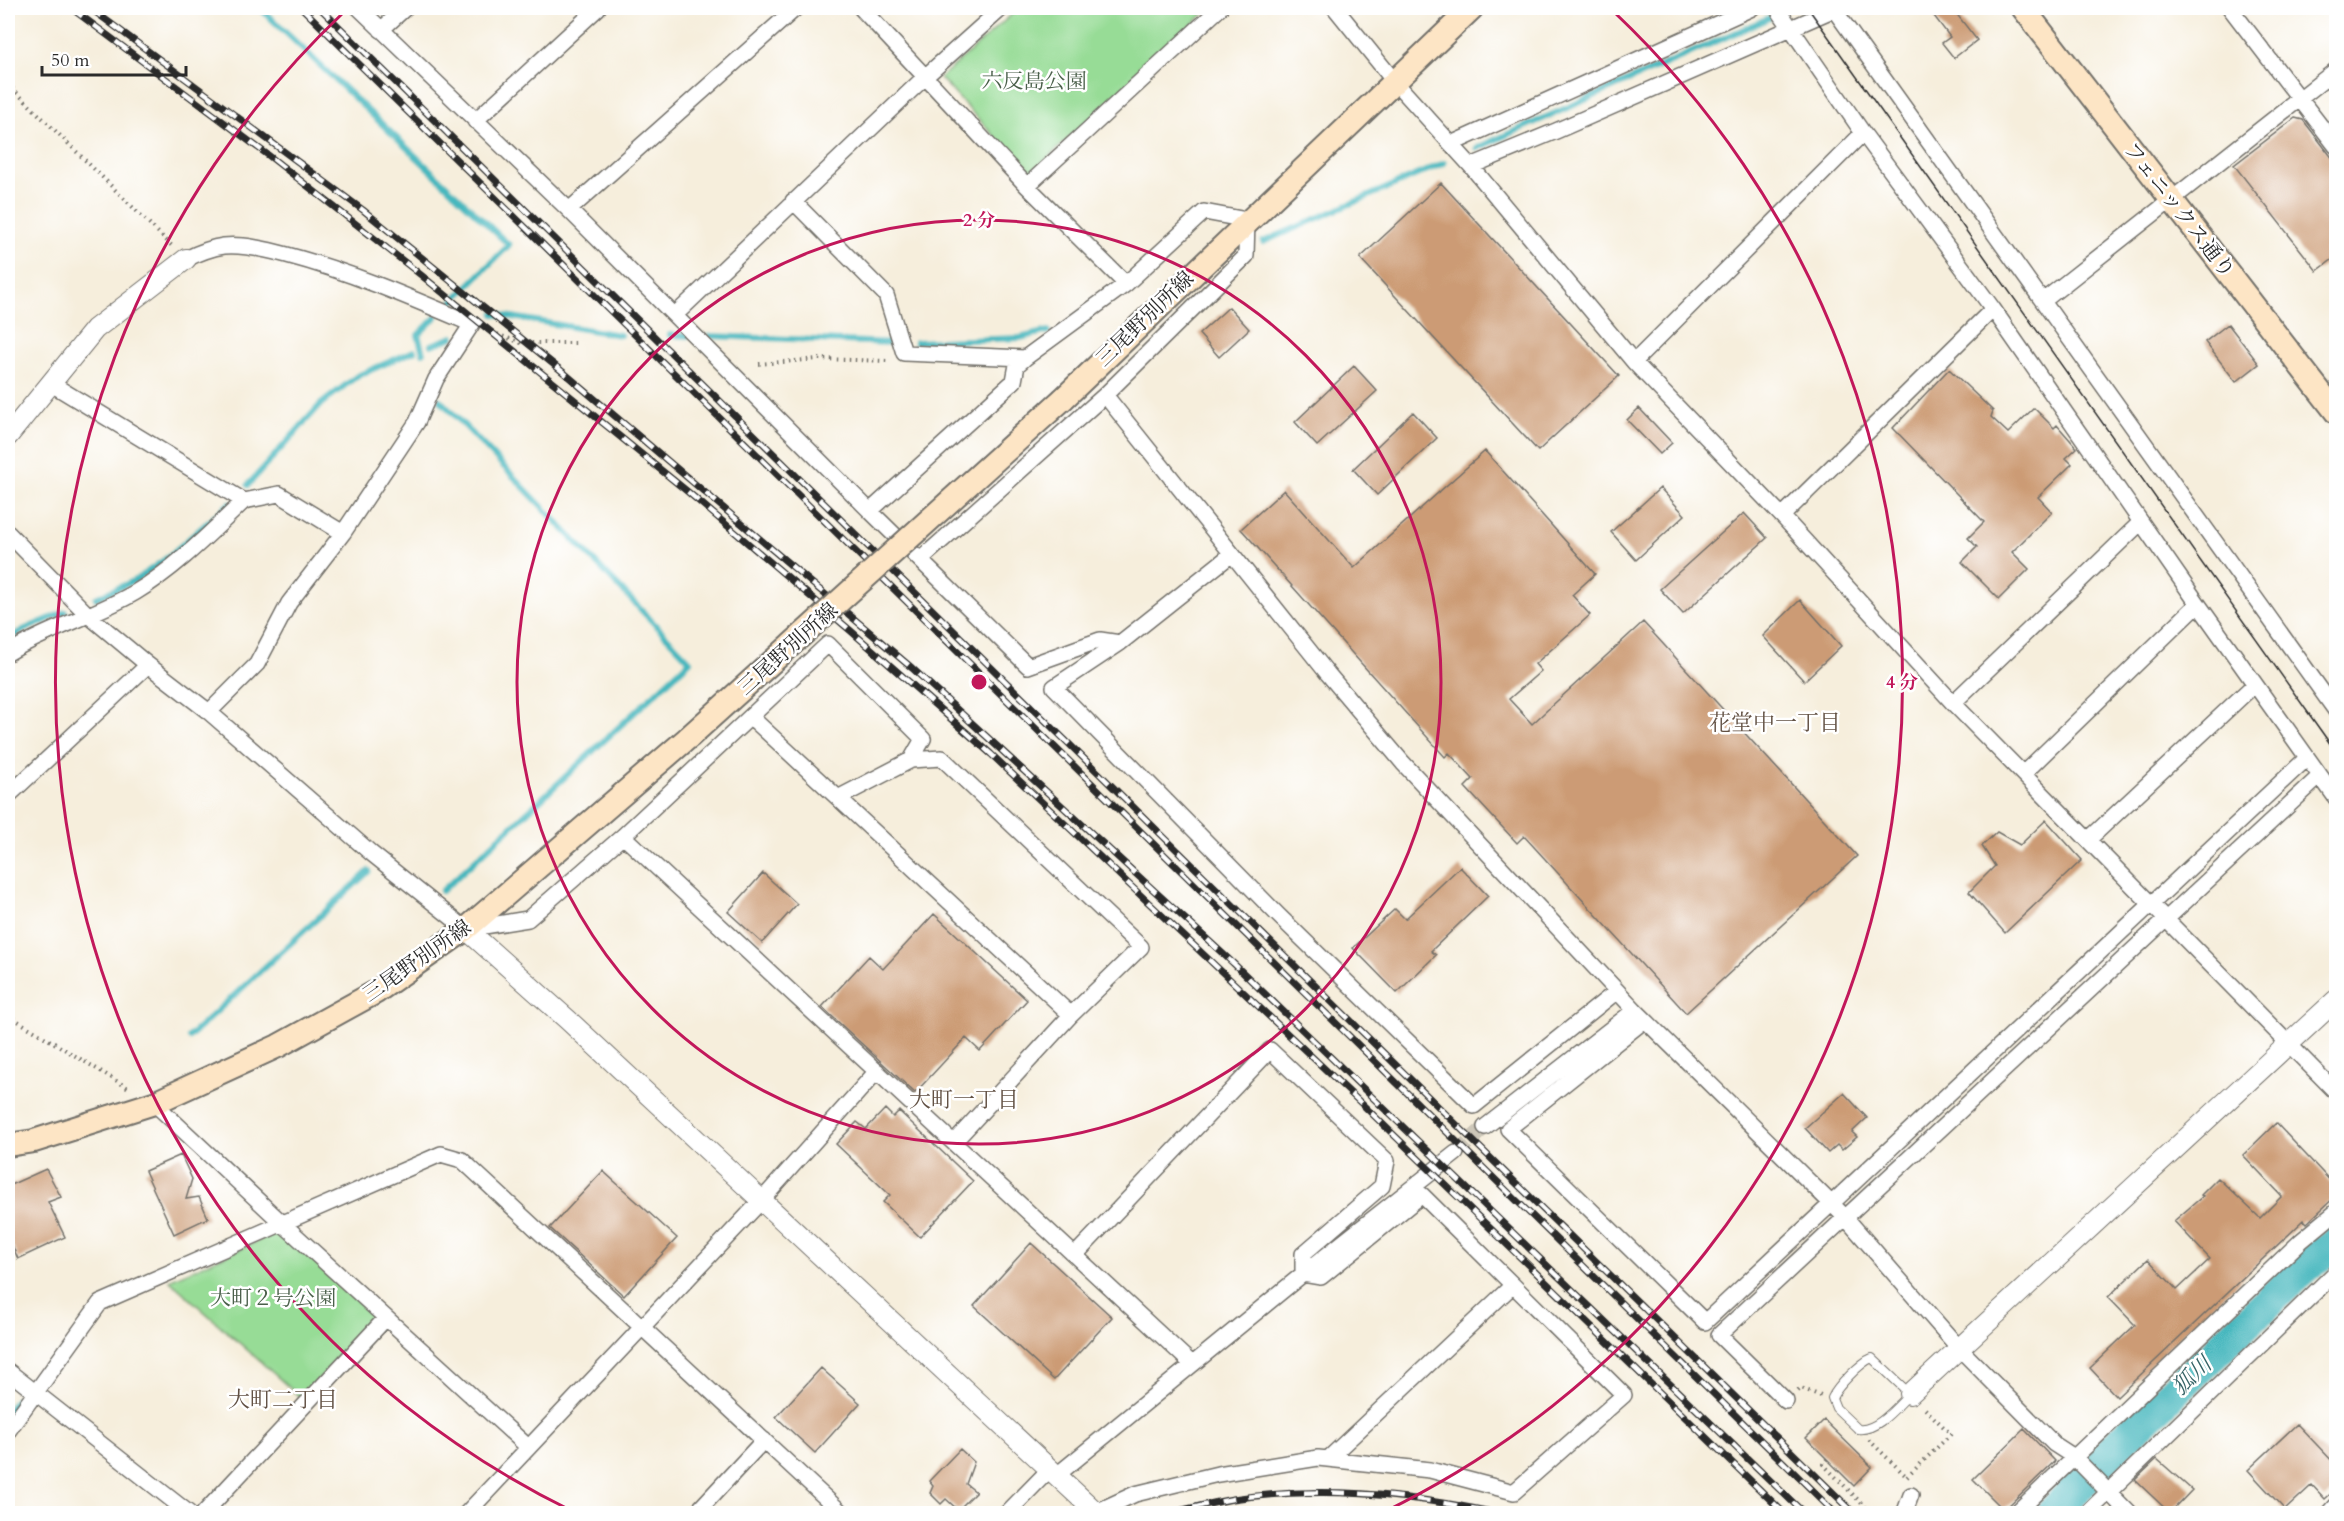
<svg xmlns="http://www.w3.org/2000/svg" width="2344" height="1521" viewBox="0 0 2344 1521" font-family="Cardo,'Noto Serif JP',serif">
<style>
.green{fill:#97dc96;stroke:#618460;stroke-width:1.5}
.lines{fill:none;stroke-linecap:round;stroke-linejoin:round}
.stream{stroke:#47b7be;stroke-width:6}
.river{stroke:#47b7be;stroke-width:34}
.building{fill:#cc9b74}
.minor-tunnel{stroke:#cdc7b9;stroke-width:15;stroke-dasharray:15 8;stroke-linecap:butt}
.service-casing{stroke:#726f69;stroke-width:10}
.minor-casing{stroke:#726f69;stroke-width:18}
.tertiary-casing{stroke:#726f69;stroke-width:22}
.secondary-casing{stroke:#726f69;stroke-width:26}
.path{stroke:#726f69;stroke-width:4;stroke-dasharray:1.5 4.5;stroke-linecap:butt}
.service{stroke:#fff;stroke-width:8}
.minor{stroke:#fff;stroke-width:15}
.tertiary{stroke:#fff;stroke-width:20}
.secondary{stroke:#fde5c5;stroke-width:22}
.tram{stroke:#2b2b2b;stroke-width:1.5}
.rail-casing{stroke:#2b2b2b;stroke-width:7}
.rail{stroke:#fff;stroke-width:4.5;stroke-dasharray:14;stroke-linecap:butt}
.secondary-bridge-casing{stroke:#726f69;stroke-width:26;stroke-linecap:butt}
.secondary-bridge{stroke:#fde5c5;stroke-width:22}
.ring{fill:none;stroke:#c2185b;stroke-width:3}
.labels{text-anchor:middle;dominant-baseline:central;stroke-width:5;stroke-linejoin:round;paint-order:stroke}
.park-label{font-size:21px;fill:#4b604b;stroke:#fff}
.street-label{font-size:21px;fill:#2b2b2b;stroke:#fff}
.neighbourhood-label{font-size:22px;fill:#635245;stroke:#fff}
.water-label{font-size:22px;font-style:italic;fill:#366366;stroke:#fff}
.centre{fill:#c2185b;stroke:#fff;stroke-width:3}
.ring-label{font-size:18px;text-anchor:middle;font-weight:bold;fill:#c2185b;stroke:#fff;stroke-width:5;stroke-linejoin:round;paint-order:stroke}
</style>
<rect width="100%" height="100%" fill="#fff"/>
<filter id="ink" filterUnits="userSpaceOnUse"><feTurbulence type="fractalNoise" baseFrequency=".0167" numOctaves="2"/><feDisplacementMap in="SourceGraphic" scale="12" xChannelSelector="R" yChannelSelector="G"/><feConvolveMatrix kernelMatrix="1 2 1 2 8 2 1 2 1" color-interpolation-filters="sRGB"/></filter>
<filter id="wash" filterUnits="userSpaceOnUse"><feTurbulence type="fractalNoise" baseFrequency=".008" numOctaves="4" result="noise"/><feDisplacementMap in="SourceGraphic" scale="24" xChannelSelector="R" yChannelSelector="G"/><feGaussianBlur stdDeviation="1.35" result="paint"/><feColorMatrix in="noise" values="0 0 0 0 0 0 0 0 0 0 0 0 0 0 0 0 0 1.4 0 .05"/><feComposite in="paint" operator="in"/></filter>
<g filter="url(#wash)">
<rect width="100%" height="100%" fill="#f6eedc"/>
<path class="green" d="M1019,8H1210L1030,174L940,78Z
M281,1231L376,1317L301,1398L169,1280Z"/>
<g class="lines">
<path class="stream" d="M260,8L509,245L452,302
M1477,148L1771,17
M1263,242L1444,163
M494,314L620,335
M670,335L687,336
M710,336L894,343
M916,342L1020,338L1048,331
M431,345L453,337
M423,353L418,335L436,317
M440,400L690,661L442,891
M248,485L321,404L357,376L414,351
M96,598L136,580L167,558L229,504
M8,639L23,630L65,612
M189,1037L369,871
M8,1412L16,1400"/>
<path class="river" d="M2052,1514L2116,1446L2304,1268L2336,1242"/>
</g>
<g id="blocks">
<path class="building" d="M1928,8H1952L1977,40L1954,58L1942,43L1950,37Z
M2295,118L2303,120L2337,164V256L2317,271L2234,165Z
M1441,183L1619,376L1538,451L1360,258Z
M1229,307L1249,329L1219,357L1199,334Z
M2228,324L2259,364L2236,382L2205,342Z
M1354,366L1377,391L1317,446L1295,422Z
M1949,369L1993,411L1991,417L2008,433L2034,408L2054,428L2057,425L2077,448L2066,458L2072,464L2038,497L2052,512L2012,552L2029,569L1999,599L1962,562L1977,547L1968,538L1984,522L1893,428Z
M1639,408L1672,443L1660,454L1627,420Z
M1413,412L1437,438L1377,495L1353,469Z
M1485,451L1595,574L1572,595L1590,615L1535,664L1541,671L1509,699L1532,724L1643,622L1857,856L1686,1013L1524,836L1517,843L1465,787L1473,779L1449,753L1445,757L1241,529L1284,490L1354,568Z
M1660,488L1685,515L1636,560L1611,532Z
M1744,513L1767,538L1683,614L1660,589Z
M1800,600L1841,646L1804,681L1763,636Z
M2046,820L2082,860L2005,933L1969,892L1995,866L1982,846L1997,832L2020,845Z
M1460,867L1488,896L1431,951L1436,955L1397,993L1353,948L1395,909L1405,919Z
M763,873L797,904L762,943L728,912Z
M934,914L1027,1000L980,1051L966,1038L915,1093L822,1007L869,956L883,969Z
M1844,1093L1867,1118L1852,1132L1857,1137L1842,1150L1837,1145L1828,1153L1805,1128Z
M885,1109L893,1117L899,1111L973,1181L920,1237L883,1202L890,1195L836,1144L857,1122L866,1129Z
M2276,1123L2337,1188V1195L2307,1223L2304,1220L2117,1397L2090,1368L2135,1325L2108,1297L2148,1259L2177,1290L2210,1259L2174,1221L2203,1196L2201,1195L2218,1178L2260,1218L2282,1196L2243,1155Z
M181,1155L192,1179L186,1199L199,1197L208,1218L174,1234L145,1171Z
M46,1169L61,1197L48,1202L65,1237L18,1259L8,1235V1186Z
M603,1171L677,1238L624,1296L550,1228Z
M1031,1243L1112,1317L1054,1380L974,1306Z
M821,1368L860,1403L815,1453L776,1417Z
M1824,1420L1872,1467L1854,1486L1806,1438Z
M2297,1424L2337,1466V1488L2325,1499L2312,1485L2285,1510L2248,1470Z
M2024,1429L2055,1461L2004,1510L1973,1479Z
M960,1449L974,1462L966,1484L976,1492L958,1510L946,1499L941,1504L930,1493L933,1486L929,1481Z
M2157,1459L2192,1490L2170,1513L2135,1480Z"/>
</g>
</g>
<g filter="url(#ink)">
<use href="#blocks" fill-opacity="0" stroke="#726f69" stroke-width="1.5"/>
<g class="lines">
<path class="minor-tunnel" d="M1456,1153L1485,1127"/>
<g class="service-casing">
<path id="service" d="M1872,1358L1910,1394C1897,1406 1877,1432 1858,1429L1836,1408L1832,1398C1837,1387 1861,1362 1872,1358Z"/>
</g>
<g class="minor-casing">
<path id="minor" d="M359,8L569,210L870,511L1014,381L1017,365L1025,358L1126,284L1204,212L1247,220L1246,256L1105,395L1328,674L1403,763L1635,1010L1845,1217L1958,1347L2054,1444L2074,1457L2130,1514
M861,8L1027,186L1126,284
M1335,8L1394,81L1471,166L1634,362L1782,516L1953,703L2336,1092
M1777,8L1863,133L1993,309L2198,604L2336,798
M1833,8L2336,711
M2230,8L2336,146
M381,30L405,8
M475,121L598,8
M1451,144L1752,8
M1471,166L1556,131L1837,8
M1027,186L1220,8
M793,201L886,295L904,353L1025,358
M569,210L796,8
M186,259C198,253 210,248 224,246C244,244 268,250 287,255C351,272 411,298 472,324L436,379L417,422L343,533L289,603L257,664L209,712
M2043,301L2336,70
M675,315L926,76L1002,8
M1634,362L1863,133
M50,383L244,501L279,494L343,533
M1105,395L920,560L1028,666L1100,640L1120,643
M870,511L920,560
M1782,516L1993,309
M8,533L88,615L148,665L209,712L371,853L466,929L528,919L623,836L828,644L923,739L911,760L838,798
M1232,554L1120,643L1054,687L1278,915L1474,1106L1617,991
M8,653C48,628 95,616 136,592C176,568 210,533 244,501
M1953,703L2141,522
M752,718L1071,1015
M911,760L942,758L1141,947L1071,1015L954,1142
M2023,774L2198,604
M8,796L148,665
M623,836L1192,1364
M2088,840L2255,684
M1645,1020L1508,1129L1705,1322L2307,758
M154,1103L282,1223L528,1447
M1485,1127L1635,1010
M1076,1254L1270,1050L1387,1161L1382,1186L1303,1254V1274L1321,1277L1422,1195L1624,1395L1514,1492L1430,1470L1318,1458L1218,1474L1135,1494L1096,1512
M8,1371L190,1514
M1786,1401L1719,1335L2320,776
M8,1431L100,1303L441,1154L462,1160L843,1514
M1329,1458L1513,1285
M1057,1475L1303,1274L1456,1153
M203,1514L386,1318
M466,1514L761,1201L877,1071
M695,1514L764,1440
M1006,1514L1050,1469
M1904,1514L1911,1495
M2015,1514L2301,1241L2336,1212
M2086,1514L2336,1272
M2329,1514L2336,1506"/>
</g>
<g class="tertiary-casing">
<path id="tertiary" d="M8,436L95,329L186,259
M466,929L568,1020L1098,1514
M1910,1394L2336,1000"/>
</g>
<g class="secondary-casing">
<path id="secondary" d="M2023,8L2336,412
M1063,399L1472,8
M8,1145L34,1141L154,1103L278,1046L376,992L466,929L689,737"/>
</g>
<path class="path" d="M8,84L174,248
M486,330L521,343H578
M759,364L818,359L890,361
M8,1015L130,1089
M1798,1391L1801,1388L1821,1396
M1869,1440L1907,1477
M1827,1459L1823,1464L1872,1514
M1907,1477L1951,1434L1922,1406"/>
<use href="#service" class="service"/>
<use href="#minor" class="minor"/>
<use href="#tertiary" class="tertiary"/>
<use href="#secondary" class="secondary"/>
<path class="tram" d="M1808,8L2336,752"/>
<g class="rail-casing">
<path id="rail" d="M71,8L268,155L421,275L688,492L851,631L991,754L1362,1104L1785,1514
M90,8L363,210L563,372L912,668L1233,963L1805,1514
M302,8L1836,1514
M320,8L1517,1184L1855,1514
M1166,1514C1188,1509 1211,1503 1233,1499C1322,1485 1414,1495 1501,1514"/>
</g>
<use href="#rail" class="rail"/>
<g class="secondary-bridge-casing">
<path id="secondary-bridge" d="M689,737L1063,399"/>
</g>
<use href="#secondary-bridge" class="secondary-bridge"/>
</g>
</g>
<g class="ring">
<circle cx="979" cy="682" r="462"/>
<path d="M574 1512A923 923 0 0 1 344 12M1614 12A923 923 0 0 1 1384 1512"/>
</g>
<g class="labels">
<g class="park-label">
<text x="1034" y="81">六反島公園</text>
<text x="273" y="1298">大町２号公園</text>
</g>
<g class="street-label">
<text transform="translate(2179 210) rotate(52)">フェニックス通り</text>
<text transform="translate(1145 319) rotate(-44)">三尾野別所線</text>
<text transform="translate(788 649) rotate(-42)">三尾野別所線</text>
<text transform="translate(417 961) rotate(-35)">三尾野別所線</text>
</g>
<g class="neighbourhood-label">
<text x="1775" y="723">花堂中一丁目</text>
<text x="964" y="1100">大町一丁目</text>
<text x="283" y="1400">大町二丁目</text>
</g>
<g class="water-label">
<text transform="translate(2192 1376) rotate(-43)">狐川</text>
</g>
</g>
<circle cx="979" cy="682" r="9" class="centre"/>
<g class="ring-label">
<text x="979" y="226">2 分</text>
<text x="1902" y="688">4 分</text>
</g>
<rect width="2344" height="1521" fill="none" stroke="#fff" stroke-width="30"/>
<path d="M42 66v9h144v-9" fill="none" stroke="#2b2b2b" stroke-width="3"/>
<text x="51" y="66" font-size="18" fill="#2b2b2b" stroke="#ffffff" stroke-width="4.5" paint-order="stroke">50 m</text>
</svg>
